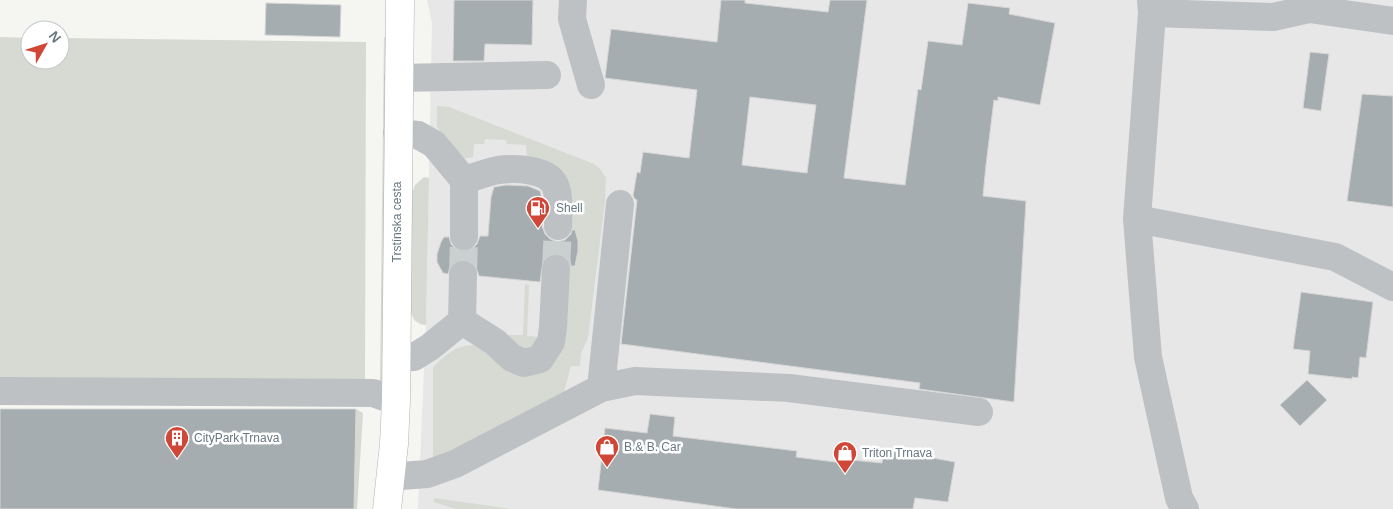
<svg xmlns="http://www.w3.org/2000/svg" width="1393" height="509" viewBox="0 0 1393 509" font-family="Arial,sans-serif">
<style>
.built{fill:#e6e7e6}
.green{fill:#d6dad2}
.building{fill:#a5adb1;stroke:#d7d6d5;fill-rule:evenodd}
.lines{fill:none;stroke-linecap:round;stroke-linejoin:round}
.minor-tunnel{stroke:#cad0d0;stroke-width:28;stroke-dasharray:28 14;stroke-linecap:butt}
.major-casing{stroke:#aeb4b6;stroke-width:29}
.minor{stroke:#bdc1c4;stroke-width:28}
.major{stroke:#fff;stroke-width:28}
.labels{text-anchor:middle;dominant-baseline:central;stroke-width:5;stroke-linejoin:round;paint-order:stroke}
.poi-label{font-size:12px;fill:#677880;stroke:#fff;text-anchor:start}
.street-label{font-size:12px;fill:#677880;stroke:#fff}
</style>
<rect width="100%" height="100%" fill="#f5f5f2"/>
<path class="built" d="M427,0H1393V509H418L426,325L432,23Z"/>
<path class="green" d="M0,37L30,38V60H60V38L366,42L365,380L0,379Z
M384,37H387L383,385L380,384Z
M437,106L449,107L594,164L600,169L606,178L605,201L588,338L581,353L580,366H571L562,399L449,459L433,458V368C444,355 462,341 480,346C490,349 514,366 524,372L567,266H575C579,253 579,243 575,231L568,230L527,158L526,145L507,144L506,140L485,139L484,144H474L473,157L469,158H464L442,134L437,127Z
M424,177L429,178L426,325C416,325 412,318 410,309L412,194L415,185Z
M525,284L529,285L527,336L542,337L527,352L508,342L507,335H523Z
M356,409L363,413L357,509H354Z
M434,498L511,509H455L434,502Z"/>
<path class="building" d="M454,0H533L532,45L485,44L484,61H453Z
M721,0H745V3L828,12L830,0H867L844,178L905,185L918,89L921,90L928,41L962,45L968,3L1010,8L1009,14L1055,23L1040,105L998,97V101L994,100L986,165L983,196L1026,201L1014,402L919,389L920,383L621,344L637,200L635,199L633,196L637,172L640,173L643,152L689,158L697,90L605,78L611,29L717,42ZM750,97L816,105L807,173L742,165Z
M266,3L341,5L340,37L265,35Z
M1310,52L1329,54L1321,111L1303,108Z
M1362,94L1393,96V207L1347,201Z
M506,185L528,186L540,191L543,203L542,226L545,234L550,239L557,242L565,240L571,234L572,230H575L578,241V251L575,266H571L570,261L564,256L556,253L549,255L543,261L540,282L479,276L476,267L471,262L464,259L455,262L450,267L448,274L443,273L437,262V254L441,242L444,237H449L451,244L456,249L464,252L471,250L477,244L480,236H488L491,197L494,187Z
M1301,292L1373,302L1366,358L1360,357L1358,378L1352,377V379L1308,374L1310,351L1293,349Z
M1307,380L1327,400L1300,426L1280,405Z
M0,409H356L354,509H0Z
M650,414L675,417L673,436L797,451L796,457L851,464L852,460L882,463L883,450L922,456L955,462L948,502L915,498L913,509H736L598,490L605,428L647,433Z"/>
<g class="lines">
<path class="minor-tunnel" d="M556,269L558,226
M463,275L464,236"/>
<g class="major-casing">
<path id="major" d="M387,509L394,444L396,401L400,0"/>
</g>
<path class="minor" d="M573,0L572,19L591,85
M1151,0L1152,13L1137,219L1148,357L1179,498L1185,509
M1310,0L1309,9L1393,21
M1152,13L1273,17L1309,9
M398,78L547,75
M397,133L418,135L434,144L464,180V236
M464,180C475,177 487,172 498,170C515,168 550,168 556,188C560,200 558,214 558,226
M1137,219L1335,257L1393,287
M462,321L495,342L512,358L524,363L540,359L551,342L553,327L556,269
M396,358L414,357L430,347L462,321L463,275
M601,388L620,204
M0,391L373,393L396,401
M401,476L427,474L455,464L601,388L635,381L789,388L979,412"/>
<use href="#major" class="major"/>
</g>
<defs>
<g id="fuel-pin" transform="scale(1.25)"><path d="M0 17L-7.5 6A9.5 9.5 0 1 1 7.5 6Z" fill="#d04637" stroke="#fff"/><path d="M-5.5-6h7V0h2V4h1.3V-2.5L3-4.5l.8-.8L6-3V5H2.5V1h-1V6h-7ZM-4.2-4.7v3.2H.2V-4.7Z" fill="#fff"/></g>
<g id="building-pin" transform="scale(1.25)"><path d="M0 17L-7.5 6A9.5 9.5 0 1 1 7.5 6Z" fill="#d04637" stroke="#fff"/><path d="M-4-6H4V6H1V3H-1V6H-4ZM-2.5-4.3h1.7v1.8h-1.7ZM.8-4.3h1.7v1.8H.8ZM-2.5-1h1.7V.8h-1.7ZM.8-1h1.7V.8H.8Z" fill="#fff"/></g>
<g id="shop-pin" transform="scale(1.25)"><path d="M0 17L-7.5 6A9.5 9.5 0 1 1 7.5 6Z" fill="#d04637" stroke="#fff"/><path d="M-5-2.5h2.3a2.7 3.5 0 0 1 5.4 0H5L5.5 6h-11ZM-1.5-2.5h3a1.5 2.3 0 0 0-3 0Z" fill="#fff"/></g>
</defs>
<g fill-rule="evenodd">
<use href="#fuel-pin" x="538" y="208"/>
<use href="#building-pin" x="177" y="438"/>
<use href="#shop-pin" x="607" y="447"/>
<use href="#shop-pin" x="845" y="453"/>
</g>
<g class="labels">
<g class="poi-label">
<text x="556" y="208">Shell</text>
<text x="194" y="438">CityPark Trnava</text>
<text x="624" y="447">B.&amp; B. Car</text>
<text x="862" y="453">Triton Trnava</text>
</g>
<g class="street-label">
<text transform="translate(397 222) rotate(-90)">Trstínska cesta</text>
</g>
</g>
<g transform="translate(45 45) rotate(51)"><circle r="24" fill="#ffffff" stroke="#c2c9cc"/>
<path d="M0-4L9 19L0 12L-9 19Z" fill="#d04637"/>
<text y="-8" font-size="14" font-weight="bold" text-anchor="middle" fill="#677880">N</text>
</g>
</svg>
